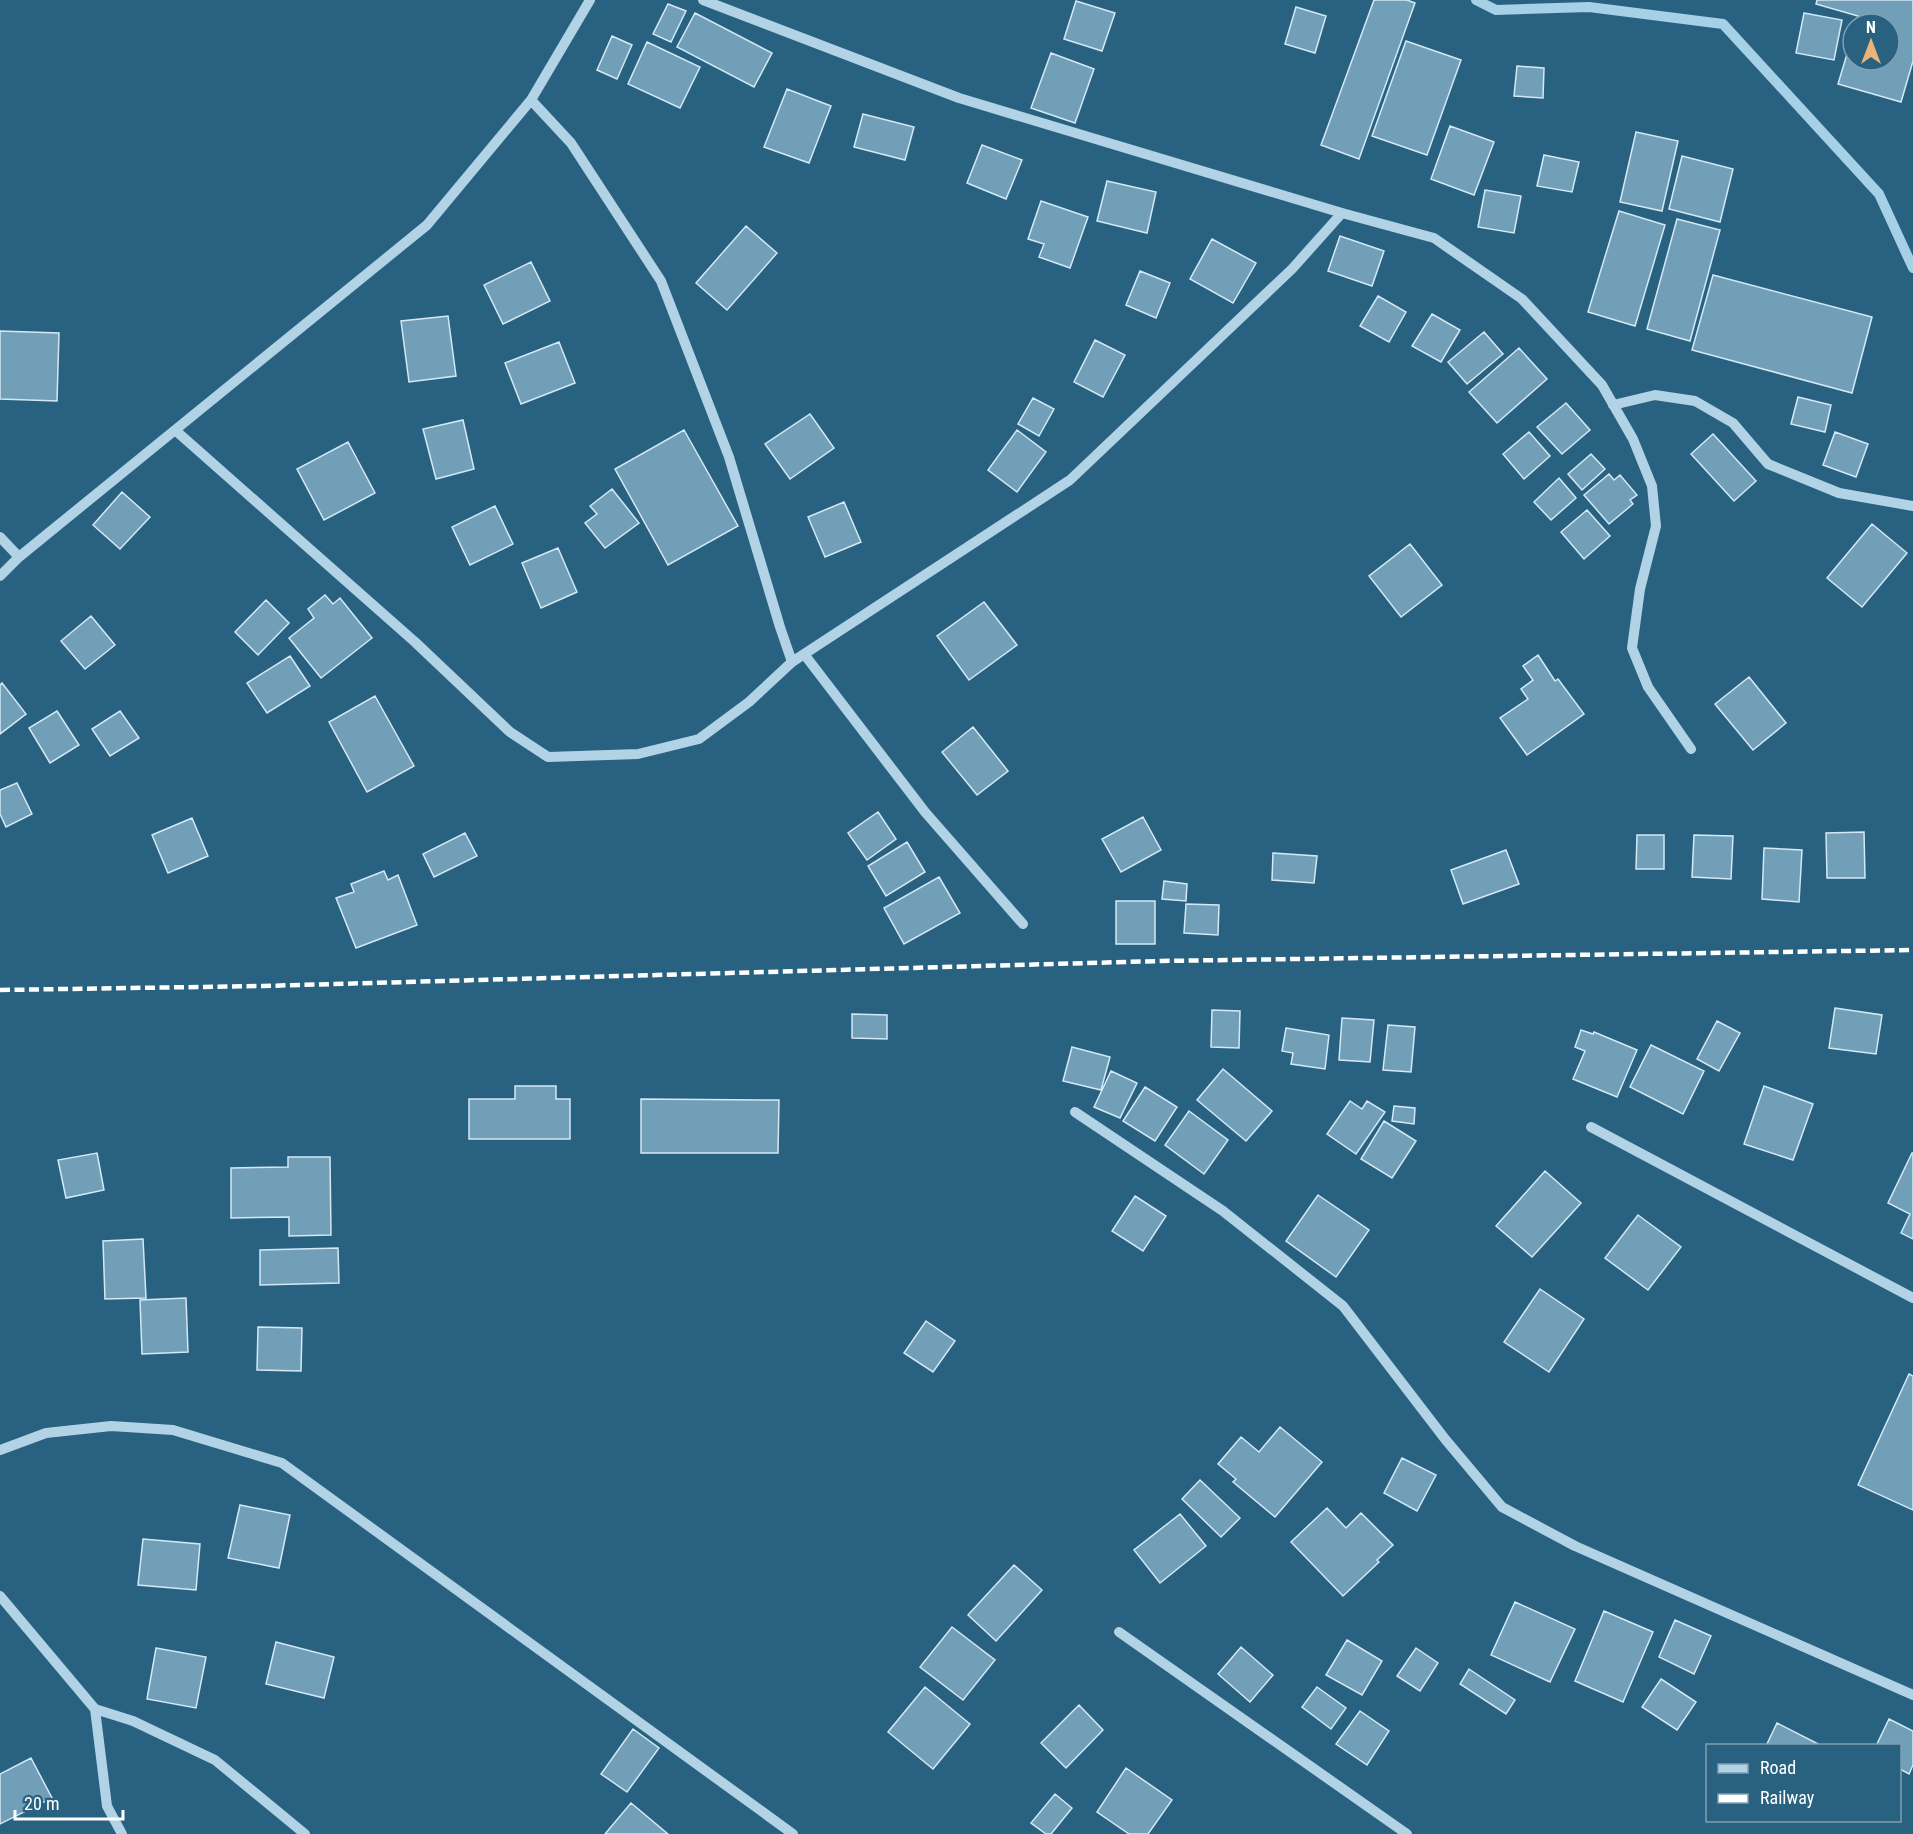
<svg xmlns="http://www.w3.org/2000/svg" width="1913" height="1834" viewBox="0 0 1913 1834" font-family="'Roboto Condensed',sans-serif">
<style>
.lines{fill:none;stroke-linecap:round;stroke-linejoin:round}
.stream{stroke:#a5d0e6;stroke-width:10}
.building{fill:#719fb8;stroke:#d3e9f5;stroke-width:1.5}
.minor{stroke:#b1d3e5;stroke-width:10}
.rail{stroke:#fff;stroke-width:4.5;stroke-dasharray:10 4.5;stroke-linecap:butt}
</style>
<rect width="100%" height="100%" fill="#296180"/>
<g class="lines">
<path class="stream" d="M1476,0L1496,10L1589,7L1723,24L1879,194L1913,268"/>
</g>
<path class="building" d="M1374,0H1407L1415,3L1359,159L1321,145Z
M1817,0H1913V61L1901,102L1838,84L1853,34V60H1889V24H1856L1858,16L1816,4Z
M1076,1L1115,13L1102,51L1064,39Z
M668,4L686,11L671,42L653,34Z
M1296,7L1326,16L1315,53L1285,44Z
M695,13L772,53L754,87L677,47Z
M1804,13L1842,20L1834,60L1796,53Z
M612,36L632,45L617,79L597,70Z
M1406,41L1461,60L1427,155L1372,136Z
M647,42L700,67L680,108L628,84Z
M1051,53L1094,69L1075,123L1031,108Z
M1517,66L1544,68L1543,98L1514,96Z
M787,89L831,106L809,163L764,147Z
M863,114L914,127L905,160L854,147Z
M1450,126L1494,142L1474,195L1431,179Z
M1636,132L1678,141L1662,211L1620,202Z
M982,145L1022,160L1006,199L967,183Z
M1544,155L1579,162L1572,192L1537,186Z
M1682,156L1733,169L1720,222L1669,209Z
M1107,181L1156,192L1147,233L1097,221Z
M1485,190L1521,196L1514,233L1478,227Z
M1041,201L1088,217L1070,268L1039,257L1044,244L1028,239Z
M1619,211L1665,225L1635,326L1588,312Z
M1677,219L1720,230L1690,341L1647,329Z
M746,226L777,253L727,310L696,283Z
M1340,236L1384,251L1372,286L1328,271Z
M1212,239L1256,263L1233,303L1190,279Z
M531,262L550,301L503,324L484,285Z
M1140,271L1170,283L1156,318L1126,305Z
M1713,275L1872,317L1852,393L1692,350Z
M1378,296L1406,312L1389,342L1360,326Z
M1432,314L1460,330L1441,362L1412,346Z
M448,316L456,376L409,382L401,321Z
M0,331L59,333L57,401L0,399Z
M1484,332L1503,354L1467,384L1448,362Z
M1095,340L1125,355L1103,397L1074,382Z
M559,342L575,383L521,404L505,363Z
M1519,348L1547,379L1497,423L1469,392Z
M1798,397L1831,405L1825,432L1791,424Z
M1033,398L1054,409L1039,436L1018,424Z
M1566,403L1590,430L1562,454L1537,427Z
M810,414L834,448L790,479L765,444Z
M463,420L474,469L436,479L423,429Z
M684,430L738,526L668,565L615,469Z
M1017,430L1046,452L1017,492L988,470Z
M1529,432L1550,456L1524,479L1503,454Z
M1835,432L1868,444L1856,477L1823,465Z
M1713,434L1756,481L1734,501L1691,454Z
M348,442L375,493L324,520L297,469Z
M1591,454L1605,469L1582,490L1568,474Z
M1609,474L1614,480L1620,475L1637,495L1630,500L1633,504L1609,524L1584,495Z
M1559,478L1576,498L1551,520L1534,502Z
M612,489L639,523L605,548L585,523L597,514L590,506Z
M122,492L150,517L120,549L93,525Z
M844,502L861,542L825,557L808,517Z
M495,506L513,544L470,565L452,527Z
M1587,510L1610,536L1584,559L1561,532Z
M1872,524L1907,553L1862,607L1827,578Z
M1410,544L1442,585L1401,617L1369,576Z
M558,548L577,592L541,608L522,563Z
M325,595L333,604L340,598L372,638L321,678L289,638L314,618L308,609Z
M266,600L289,623L258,655L235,632Z
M984,602L1017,645L969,680L937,636Z
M91,616L115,645L85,669L61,641Z
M1538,655L1555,681L1558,679L1584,714L1527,755L1500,718L1528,699L1521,689L1533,680L1523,666Z
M290,656L310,686L267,713L247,683Z
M1749,677L1786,723L1753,750L1715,704Z
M2,683L26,714L0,734V685Z
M375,696L414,766L367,792L329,722Z
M57,711L79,745L50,763L29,728Z
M120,711L139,738L110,756L92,729Z
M973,727L1008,771L977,795L942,752Z
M17,783L32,814L6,827L0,814V790Z
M878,812L896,839L867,860L848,833Z
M1143,817L1161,850L1121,872L1102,839Z
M192,818L208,856L168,873L152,835Z
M1864,832L1865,878H1827L1826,833Z
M465,833L477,856L434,877L423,854Z
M1637,835H1664V869H1636Z
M1694,835L1733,836L1731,879L1692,877Z
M907,842L925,872L886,896L868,866Z
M1764,848L1802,850L1799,902L1762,899Z
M1506,850L1519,884L1463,904L1451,870Z
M1273,853L1317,856L1314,883L1272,880Z
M384,871L388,880L398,875L417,925L356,948L336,898L354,892L351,884Z
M939,877L960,913L904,944L884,908Z
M1164,881L1187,884L1186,901L1162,899Z
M1116,901H1155V944H1116Z
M1186,904L1219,905L1218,935L1184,933Z
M1835,1008L1882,1015L1876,1054L1829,1048Z
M1212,1010L1240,1011L1239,1048L1211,1047Z
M852,1014L887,1015V1039L852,1038Z
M1342,1018L1374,1020L1370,1062L1339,1060Z
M1717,1021L1740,1033L1719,1071L1697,1059Z
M1388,1025L1415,1027L1411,1072L1383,1070Z
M1286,1028L1329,1035L1325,1069L1291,1064L1293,1053L1282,1051Z
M1581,1030L1593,1034L1594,1032L1637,1050L1617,1097L1573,1079L1585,1051L1575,1047Z
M1651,1045L1704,1071L1683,1114L1630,1087Z
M1072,1047L1110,1057L1101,1090L1063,1081Z
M1223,1069L1272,1111L1246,1141L1197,1100Z
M1111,1071L1137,1083L1120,1118L1094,1107Z
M515,1086H556V1099H570V1139H469V1099H515Z
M1764,1086L1813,1104L1793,1160L1744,1144Z
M1145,1087L1177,1107L1155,1141L1123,1121Z
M641,1099L779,1100L778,1153H641Z
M1350,1101L1362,1109L1367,1101L1385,1112L1356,1154L1327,1134Z
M1394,1106L1415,1108L1414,1124L1392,1121Z
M1189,1111L1228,1140L1204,1174L1165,1145Z
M1384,1121L1416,1141L1392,1178L1361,1159Z
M97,1153L104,1190L66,1198L58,1160Z
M1912,1153H1913V1239L1901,1233L1910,1214L1888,1203Z
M288,1157H330L331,1235L289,1236V1217L231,1218V1168L288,1167Z
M1545,1171L1581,1203L1532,1257L1496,1226Z
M1318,1195L1369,1230L1336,1277L1286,1241Z
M1135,1196L1166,1216L1143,1251L1112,1231Z
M1638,1215L1681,1247L1648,1290L1605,1258Z
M143,1239L146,1298L105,1299L103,1241Z
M338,1248L339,1283L260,1285V1250Z
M1540,1289L1584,1319L1549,1372L1504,1342Z
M186,1298L188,1352L142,1354L140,1300Z
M926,1321L955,1341L933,1372L904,1353Z
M258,1327L302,1328L301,1371L257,1370Z
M1909,1374L1913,1376V1510L1858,1485Z
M1280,1427L1322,1462L1275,1517L1233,1482L1236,1479L1218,1464L1241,1437L1259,1452Z
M1402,1458L1436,1475L1417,1511L1384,1493Z
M1200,1480L1240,1518L1221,1537L1182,1499Z
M240,1505L290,1515L279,1568L228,1558Z
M1327,1508L1346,1528L1361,1513L1393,1545L1377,1560L1379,1562L1343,1596L1291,1542Z
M1180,1514L1206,1546L1160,1583L1134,1550Z
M143,1539L200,1544L196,1590L138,1585Z
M1014,1565L1042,1590L996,1641L968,1615Z
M1515,1602L1575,1629L1550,1682L1491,1655Z
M1604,1611L1653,1632L1623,1702L1575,1681Z
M1675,1620L1711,1636L1694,1674L1659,1657Z
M952,1627L995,1660L963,1700L920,1667Z
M1347,1640L1382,1661L1362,1695L1326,1675Z
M276,1642L334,1657L324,1698L266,1684Z
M1241,1647L1273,1675L1250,1702L1218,1674Z
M156,1648L206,1657L196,1708L147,1699Z
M1416,1648L1438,1663L1420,1691L1397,1676Z
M1469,1669L1515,1700L1506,1714L1460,1684Z
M1661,1679L1696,1702L1677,1730L1642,1707Z
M925,1687L970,1724L933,1769L888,1732Z
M1317,1687L1346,1708L1331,1729L1302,1707Z
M1079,1705L1103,1730L1066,1768L1041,1743Z
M1360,1711L1389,1731L1367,1765L1336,1744Z
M1889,1719L1913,1731V1765L1909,1774L1900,1769V1746H1876Z
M1777,1723L1822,1746H1766Z
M633,1729L659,1748L627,1792L601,1774Z
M31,1758L52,1798L0,1824V1774Z
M1126,1768L1172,1800L1148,1834H1129L1097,1812Z
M1055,1794L1072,1808L1051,1834H1046L1031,1823Z
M631,1803L668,1834H605Z"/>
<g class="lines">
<path class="minor" d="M703,0L959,98L1342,213L1434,238L1522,299L1602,385L1633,439L1652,486L1656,526L1640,589L1632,648L1648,687L1691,749
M531,100L571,143L661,281L729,457L780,627L792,662
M1613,405L1655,395L1695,401L1733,423L1768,464L1839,493L1913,506
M175,430L415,642L510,732L548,757L638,754L699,739L749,702L792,662L1070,480L1292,269L1342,213
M0,537L19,557
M0,576L19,557L427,225L531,100L590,0
M804,654L925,812L1023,924
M1075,1112L1223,1211L1343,1306L1445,1439L1502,1507L1575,1546L1913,1695
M1591,1127L1913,1298
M0,1450L46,1433L111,1426L173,1430L282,1463L793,1834
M0,1596L95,1709L133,1721L215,1760L305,1834
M1119,1632L1407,1834
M95,1709L107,1806L122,1834"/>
<path class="rail" d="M0,990L263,986L1160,961L1913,950"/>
</g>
<rect x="1706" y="1744" width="195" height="78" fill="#296180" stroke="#7fa0b3" stroke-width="1.5"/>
<rect x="1718" y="1764" width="30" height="9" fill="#b1d3e5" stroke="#7fa0b3" stroke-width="1.5"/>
<text x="1760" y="1774" font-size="18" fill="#ffffff">Road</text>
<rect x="1718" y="1794" width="30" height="9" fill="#ffffff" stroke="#7fa0b3" stroke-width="1.5"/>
<text x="1760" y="1804" font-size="18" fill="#ffffff">Railway</text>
<g transform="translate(1871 42)"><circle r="28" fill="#296180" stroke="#7fa0b3" stroke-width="1.5"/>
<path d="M0-4.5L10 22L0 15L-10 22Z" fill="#ecb378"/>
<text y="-9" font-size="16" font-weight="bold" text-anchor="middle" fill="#ffffff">N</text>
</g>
<path d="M15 1810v9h108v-9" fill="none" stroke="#ffffff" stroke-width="3"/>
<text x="24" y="1810" font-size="18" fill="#ffffff" stroke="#296180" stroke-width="4.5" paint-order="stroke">20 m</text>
</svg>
